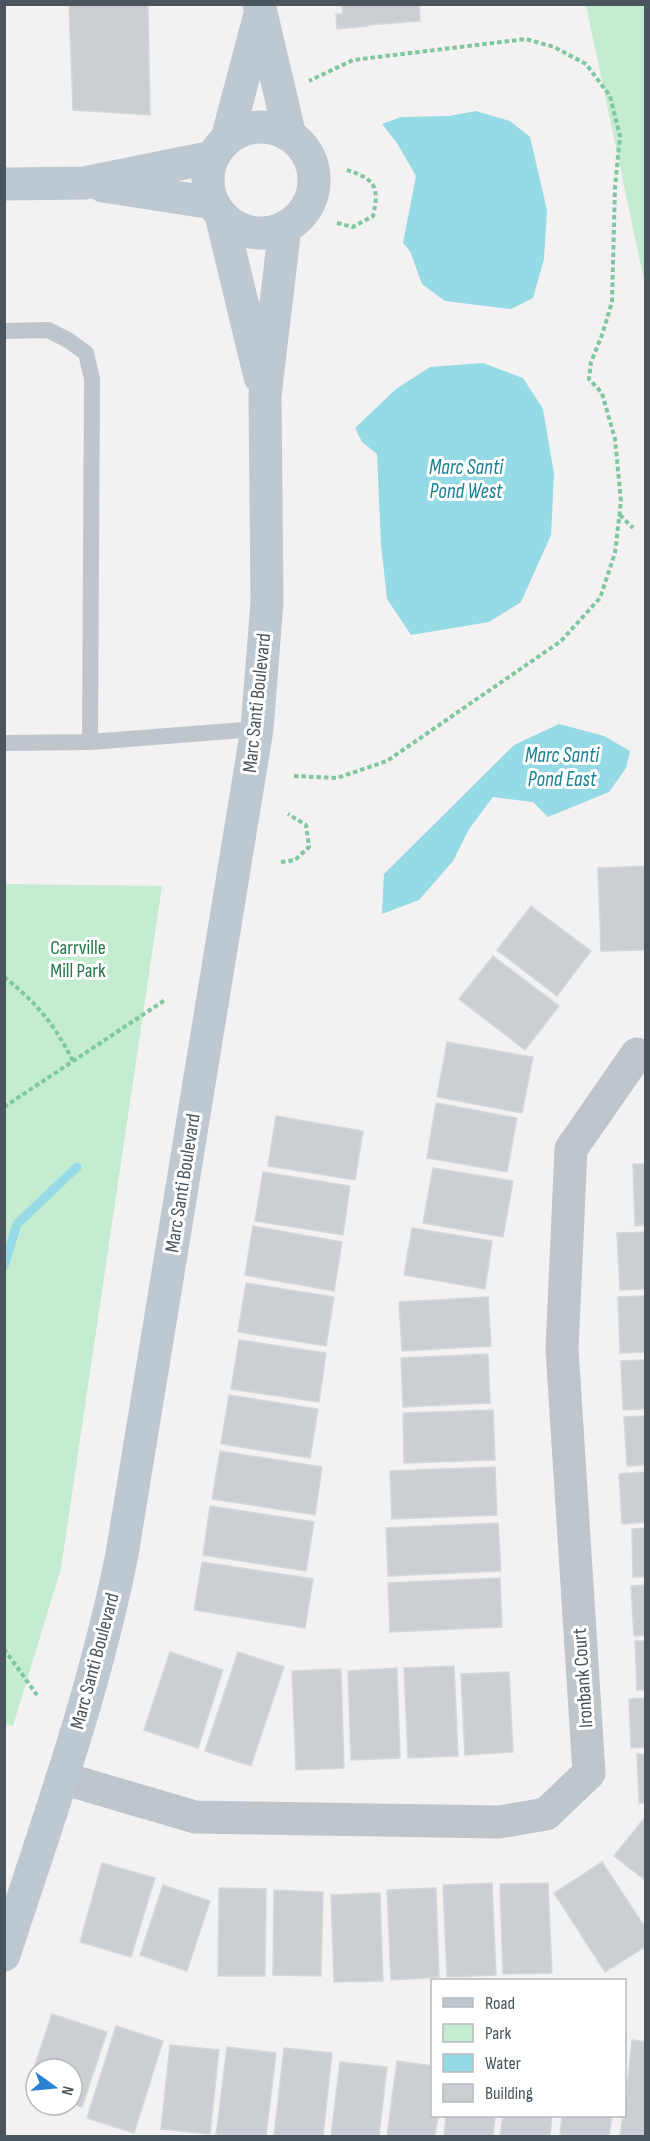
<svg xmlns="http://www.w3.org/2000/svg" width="650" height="2141" viewBox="0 0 650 2141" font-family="'Sofia Sans Condensed',sans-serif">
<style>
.green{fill:#c4ecd0}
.water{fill:#95dae4}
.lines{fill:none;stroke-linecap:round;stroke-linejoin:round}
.stream{stroke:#95dae4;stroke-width:9}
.building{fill:#cbced3;stroke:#d5d8db;stroke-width:1.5}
.path{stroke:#7fc79e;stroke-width:4;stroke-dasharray:4.5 3;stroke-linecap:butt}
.lane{stroke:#bec6cc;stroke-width:16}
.street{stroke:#bec6cc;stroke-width:33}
.secondary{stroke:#bec8d0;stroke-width:33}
.labels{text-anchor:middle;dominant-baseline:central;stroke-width:6;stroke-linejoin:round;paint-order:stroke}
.street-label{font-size:20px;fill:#4a555d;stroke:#fff}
.park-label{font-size:20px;fill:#207846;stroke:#fff}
.water-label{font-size:21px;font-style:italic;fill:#198292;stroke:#fff}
</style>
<rect width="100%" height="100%" fill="#f3f1f1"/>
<path class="green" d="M586,5H645V285L587,10Z
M5,884L162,886L61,1568L13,1726L4,1724Z"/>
<path class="water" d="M476,111L510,121L530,137L547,210L544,259L533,298L511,309L445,301L422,284L410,251L403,243L416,176L397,143L382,124L401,117L449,116Z
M483,363L523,378L543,409L554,474L551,535L521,602L489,622L411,635L387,599L381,544L377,454L362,442L355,428L396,389L430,367Z
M559,724L604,736L630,751L626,768L609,792L548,817L533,802L493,797L469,829L453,861L419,900L382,914L384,874L514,745Z"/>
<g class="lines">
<path class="stream" d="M4,1266L17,1224L77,1167"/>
</g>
<path class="building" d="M69,4H148L150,115L73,110Z
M342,4H419L420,21L368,25V26L337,29L336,14H343Z
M646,866V950L601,951L598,868Z
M531,906L591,951L557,996L497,950Z
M493,956L559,1006L525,1050L459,999Z
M447,1042L533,1057L522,1113L437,1097Z
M436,1103L517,1118L507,1172L427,1158Z
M276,1116L363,1131L355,1180L268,1166Z
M633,1164H646V1225L635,1226Z
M433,1168L513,1181L503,1237L423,1223Z
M263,1172L350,1186L343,1235L255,1221Z
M253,1226L342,1242L334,1291L245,1275Z
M412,1228L492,1241L485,1289L404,1275Z
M646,1232V1289L620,1290L617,1233Z
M246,1283L334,1297L326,1346L238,1332Z
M646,1296V1352L620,1353L618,1297Z
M488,1297L491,1346L402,1351L399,1302Z
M239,1340L326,1353L319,1402L231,1389Z
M488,1354L490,1403L403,1407L401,1358Z
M646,1360V1409L623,1410L621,1361Z
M229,1395L318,1409L310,1458L221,1444Z
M493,1410L495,1460L404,1463L403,1413Z
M646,1416V1465L627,1466L624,1417Z
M220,1451L322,1467L315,1515L212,1499Z
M495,1467L497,1515L392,1519L390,1471Z
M646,1472V1522L622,1524L619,1474Z
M210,1506L314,1522L306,1571L203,1555Z
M498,1523L501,1571L388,1576L386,1528Z
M646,1528V1577H633L632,1529Z
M202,1562L313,1579L305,1628L194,1610Z
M500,1578L502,1627L390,1632L388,1583Z
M646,1585V1635L634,1636L631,1586Z
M635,1641H646V1690H637Z
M170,1652L223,1670L198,1748L144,1730Z
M238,1652L284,1667L251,1766L205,1751Z
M454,1666L458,1756L408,1758L404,1668Z
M397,1668L400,1758L351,1760L348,1671Z
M341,1669L344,1768L296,1770L292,1671Z
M509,1672L513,1752L465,1755L461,1674Z
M646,1698V1747L631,1748L629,1699Z
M637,1754H646V1803H639Z
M646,1816V1881L614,1856Z
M602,1862L646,1929V1946L605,1972L554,1893Z
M102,1863L155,1878L131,1957L80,1942Z
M492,1883L496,1975L447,1977L443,1885Z
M548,1883L552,1973L503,1974L500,1884Z
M163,1885L210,1901L187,1971L140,1955Z
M219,1888L266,1889L265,1976H218Z
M436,1888L439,1977L391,1980L387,1890Z
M274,1890L323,1892L321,1976L273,1975Z
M380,1893L383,1981L334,1982L331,1895Z
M52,2014L107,2032L82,2107L72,2104V2069H36V2092L27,2089Z
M116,2026L163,2041L134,2133L87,2118Z
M632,2040L646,2042V2136H620L623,2116H624Z
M170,2045L219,2050L210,2134L161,2129Z
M227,2047L276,2053L266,2136H216Z
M284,2048L332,2053L323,2136H274Z
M397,2061L432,2066V2116H438L435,2136H387Z
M340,2062L387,2067L379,2136H331Z
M446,2116H495L493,2136H444Z
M503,2116H552L550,2136H500Z
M562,2116H612L609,2136H560Z"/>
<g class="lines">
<path class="path" d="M337,223L353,227L373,216C380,187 375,179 347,170
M620,515L633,528
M294,776L337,778L387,761L561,641L600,598L615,553L621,501L615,439L602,393L589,379L591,362L602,335L612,302L615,187L620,136L610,96L586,64L554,47L526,39L353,60L309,81
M281,862L295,860L309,847L306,825L288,814
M4,977C37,1003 54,1024 73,1061
M4,1107L165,1000
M4,1649L37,1695"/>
<path class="lane" d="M4,331L48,330L68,340L86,353L92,379L90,742L257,729
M4,743L90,742"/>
<path class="street" d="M62,1778L195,1817L499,1822L546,1814L589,1773L562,1349L571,1149L637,1054"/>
<path class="secondary" d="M259,4L290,136
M208 180a53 53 0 1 1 106 0a53 53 0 1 1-106 0Z
M227,139L259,18
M4,184L84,183L213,157
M103,186L213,203
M221,215L260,377
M4,1955C47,1823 95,1691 122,1554L257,729L267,602L265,396L285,227"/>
</g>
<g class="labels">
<g class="street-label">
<text transform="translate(257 703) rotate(-84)">Marc Santi Boulevard</text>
<text transform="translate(183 1183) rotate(-81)">Marc Santi Boulevard</text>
<text transform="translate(95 1661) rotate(-75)">Marc Santi Boulevard</text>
<text transform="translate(583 1678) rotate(-94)">Ironbank Court</text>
</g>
<g class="park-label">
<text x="78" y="948">Carrville<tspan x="78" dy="23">Mill Park</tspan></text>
</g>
<g class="water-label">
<text x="466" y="467">Marc Santi<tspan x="466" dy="24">Pond West</tspan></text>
<text x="562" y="755">Marc Santi<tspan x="562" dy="24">Pond East</tspan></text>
</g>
</g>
<rect width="650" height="2141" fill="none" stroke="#4a555d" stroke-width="12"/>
<rect x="431" y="1979" width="195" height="138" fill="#ffffff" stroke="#b7bbbe" stroke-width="1.5"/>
<rect x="443" y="1998" width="30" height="9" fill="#bec8d0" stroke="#b7bbbe" stroke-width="1.5"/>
<text x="485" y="2009" font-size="18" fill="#4a555d">Road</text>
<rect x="443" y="2024" width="30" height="18" fill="#c4ecd0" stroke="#b7bbbe" stroke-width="1.5"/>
<text x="485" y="2039" font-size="18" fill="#4a555d">Park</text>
<rect x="443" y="2054" width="30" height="18" fill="#95dae4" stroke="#b7bbbe" stroke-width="1.5"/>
<text x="485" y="2069" font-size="18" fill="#4a555d">Water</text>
<rect x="443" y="2084" width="30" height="18" fill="#cbced3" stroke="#b7bbbe" stroke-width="1.5"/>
<text x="485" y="2099" font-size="18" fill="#4a555d">Building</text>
<g transform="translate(54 2087) rotate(105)"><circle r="28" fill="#ffffff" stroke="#b7bbbe" stroke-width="1.5"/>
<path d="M0-4.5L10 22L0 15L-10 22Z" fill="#2a81d4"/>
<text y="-9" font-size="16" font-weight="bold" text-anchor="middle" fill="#4a555d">N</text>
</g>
</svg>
